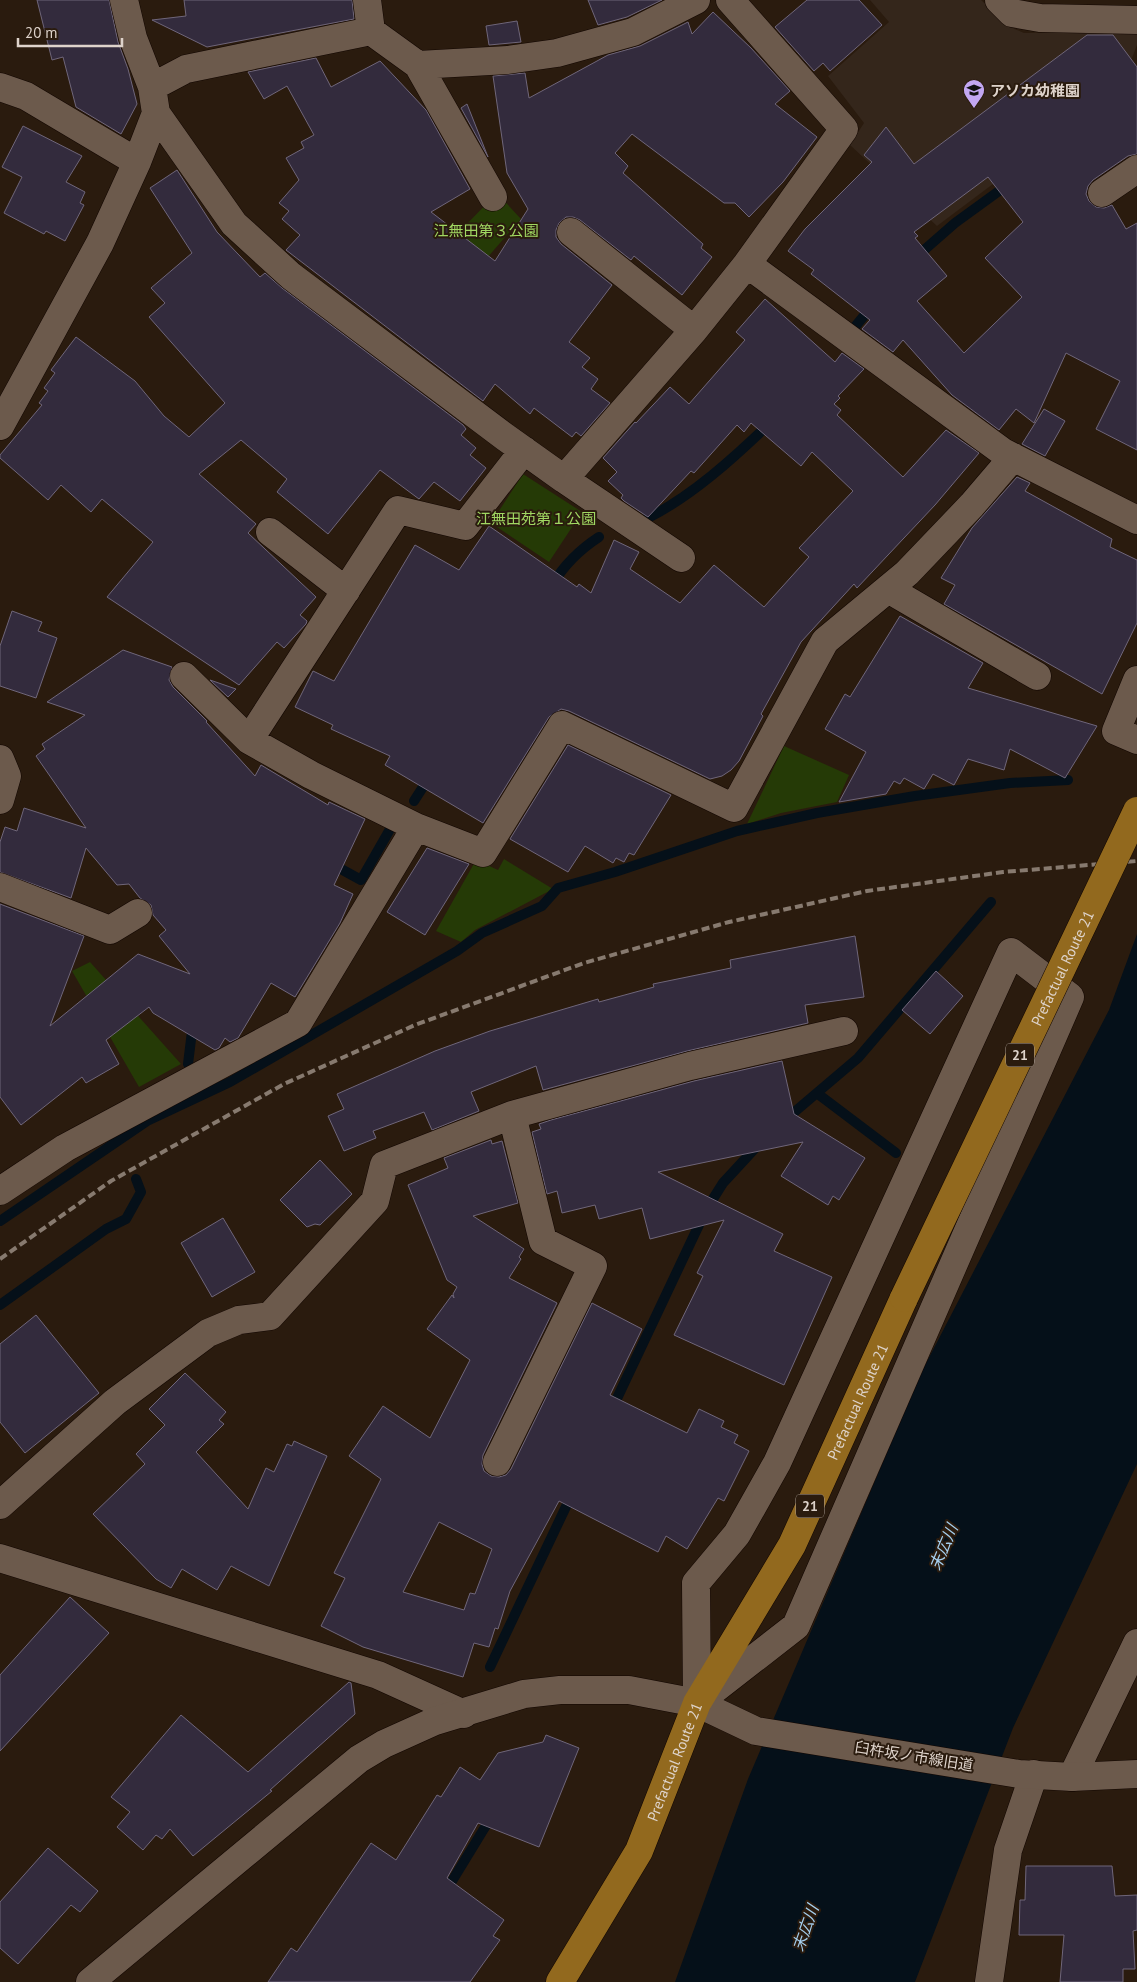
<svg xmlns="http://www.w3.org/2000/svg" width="1137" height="1982" viewBox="0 0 1137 1982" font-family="'PT Sans','Noto Sans JP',sans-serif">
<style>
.education{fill:#34261b}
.green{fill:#253a06}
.water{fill:#051019}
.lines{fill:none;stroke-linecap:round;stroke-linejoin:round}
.stream{stroke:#051019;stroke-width:10}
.building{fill:#332b3d;stroke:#6f667a;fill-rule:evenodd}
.minor-casing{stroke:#120600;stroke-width:29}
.tertiary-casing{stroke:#120600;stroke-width:29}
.primary-casing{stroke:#120600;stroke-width:29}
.minor{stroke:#6c5a4c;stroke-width:28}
.tertiary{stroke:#6c5a4c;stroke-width:28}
.primary{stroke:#92691e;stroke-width:28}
.rail{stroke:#877a6f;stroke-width:4;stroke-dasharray:8 4;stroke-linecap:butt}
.primary-bridge-casing{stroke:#120600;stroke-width:29;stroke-linecap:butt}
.primary-bridge{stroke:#92691e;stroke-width:28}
.labels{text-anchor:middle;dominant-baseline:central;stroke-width:4;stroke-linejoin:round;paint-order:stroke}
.shield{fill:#2a1b0e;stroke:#a89c92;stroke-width:1}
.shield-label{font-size:14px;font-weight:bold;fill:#ded3cb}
.poi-label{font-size:15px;font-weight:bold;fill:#ded3cb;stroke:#2a1b0e;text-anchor:start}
.park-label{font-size:15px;fill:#a0d762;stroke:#2a1b0e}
.street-label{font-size:15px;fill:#ded3cb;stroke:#2a1b0e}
.water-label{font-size:16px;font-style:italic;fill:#a5cfef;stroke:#2a1b0e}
</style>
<rect width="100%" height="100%" fill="#2a1b0e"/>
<path class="education" d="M870,0H981L1010,27L1024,33L1132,31H1137V45L1122,84L1113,94L937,226L850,145L864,123L828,76L889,22Z"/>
<path class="green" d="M497,193L521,219L487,258L459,232Z
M523,474L582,512L549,562L491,523Z
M784,746L849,775L837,802L781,813L747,824Z
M504,859L553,889L475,930L461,942L436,931L476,860L498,870Z
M90,962L181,1064L139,1087L72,971Z"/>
<path class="water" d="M1137,934V1464L1013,1728L915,1982H675L748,1779L920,1375L1109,1010Z"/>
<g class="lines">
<path class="stream" d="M915,258L955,223L1010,183
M854,328L872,306
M646,519C691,497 735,457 771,422
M552,585C564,565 579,550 599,537
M414,801L430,776
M330,863L361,880L389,831
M188,1064L193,1023
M818,1094L896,1153
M785,1120L858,1058L991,902
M0,1221L147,1121L230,1082L457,951L482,933L542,906L558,888L615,872L737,831L817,813L915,796L1010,783L1068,780
M0,1305L106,1229L126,1219L141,1192L136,1179
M612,1409L706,1210L723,1183L759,1144
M490,1667L572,1494
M446,1891L493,1814"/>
</g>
<path class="building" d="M37,0H109L118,42L128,69L137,104L121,134L76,107L63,57L52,60Z
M184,0H352L354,19L207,47L152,20L186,16Z
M588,0H662L627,17L598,25Z
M807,0H859L882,25L830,71L823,63L814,71L775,27Z
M713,12L751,48L790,91L775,104L817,137L783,182L749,217L735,203H724L632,134L615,153L628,166L623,173L703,244L701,248L712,257L682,295L634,256L631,260L580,220L573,217H566L559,223L556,230V237L561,244L612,285L569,342L590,358L582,367L598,379L591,389L610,403L581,436L576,432L572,437L534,408L530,414L495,384L483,401L286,250L300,235L282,219L289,211L279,203L299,180L286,158L304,148L301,142L314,135L287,86L264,99L248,72L316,58L331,87L380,61L426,110L470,189L431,212L495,261L528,209L507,173L493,76L525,73L529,98L608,55L640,46L688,22L692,34Z
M517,21L521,42L489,45L486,26Z
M1087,35H1113L1137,67V154L1128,156L1093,180L1088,186L1086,194L1089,201L1096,207L1104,208L1112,205L1126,229L1137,223V450L1096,429L1120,381L1066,353L1034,423L1016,409L999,430L952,395L903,340L893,352L862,329L870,320L811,274L814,270L788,251L805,229L872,162L864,155L886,127L914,164ZM988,177L1023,222L985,258L1022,297L964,353L917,301L947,276L915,238L918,236L914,232Z
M467,104L488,157L461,108Z
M23,126L82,156L66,182L85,192L80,203L84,205L65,241L46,231L44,234L4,213L22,177L2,167Z
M177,170L217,232L260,277L265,273L282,288L463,425L466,429L461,435L476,448L470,455L486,468L460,501L434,482L419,499L380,470L328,534L277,492L287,479L241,440L199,474L256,524L248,533L316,597L300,615L307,621L306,624L284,648L277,642L239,685L107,597L153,542L102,499L91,512L61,485L48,500L0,458V455L42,405L39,403L48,391L44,388L55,373L51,370L76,337L135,381L164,416L189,437L225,403L149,317L165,303L151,288L192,253L150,188Z
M765,299L835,362L842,353L864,369L838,396L840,398L834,404L841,410L837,415L903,477L946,430L979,453L935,505L857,588L854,584L801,642L761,714L763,716L739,761L731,770L722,776L710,779L569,711L561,709L549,717L483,823L385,765L390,756L331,729L333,725L295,707L313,671L334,681L415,545L459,570L489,526L577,587L579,584L591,593L614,540L639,552L630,569L680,603L714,565L764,607L809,557L799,548L853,491L812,452L801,466L751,423L744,432L737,425L694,473L691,471L648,517L624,501L621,498L623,495L608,481L617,472L603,458L635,422L636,423L670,387L689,404L745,340L736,332Z
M1044,409L1065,421L1045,456L1022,444Z
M1017,477L1030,483L1025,491L1112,539L1110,547L1137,560V623L1102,694L944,604L955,585L941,578L972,528Z
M12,611L42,622L38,631L57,638L36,698L0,686V646Z
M900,616L983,663L968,688L1097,726L1065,778L1010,749L1004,770L968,759L954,785L933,774L924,789L904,778L900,784L894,781L886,794L839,802L866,752L825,729L845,694L850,697Z
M123,650L172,667L169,680L173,687L207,721L206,722L255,776L261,765L328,805L329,802L365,819L334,885L353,894L340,923L295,997L271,983L238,1038L230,1042L225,1038L219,1048L215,1050L153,1013L149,1007L106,1040L119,1064L86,1083L82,1077L21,1125L0,1097V904L84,936L50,1026L138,954L190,974L159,936L166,930L153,915L151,905L140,898L129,884L117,885L86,848L71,898L0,872V842L5,827L17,831L24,808L86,828L36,756L45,749L42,744L85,715L47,702Z
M210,680L236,689L228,697Z
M568,745L671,795L634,855L629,853L624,862L616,858L613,863L585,846L568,872L510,839Z
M427,848L469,864L425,935L387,912Z
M855,936L864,997L805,1005L808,1023L687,1051L543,1090L536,1066L471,1092L479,1111L432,1130L424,1112L373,1131L376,1138L344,1151L328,1116L344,1109L337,1094L435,1051L490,1031L598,999L599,1002L654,987L653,984L731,968L730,960Z
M936,971L963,996L930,1034L902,1010Z
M782,1061L794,1114L865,1158L839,1200L833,1196L828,1205L781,1176L803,1142L658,1172L783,1234L774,1251L832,1277L784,1385L674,1335L703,1276L697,1273L724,1220L650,1239L642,1208L599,1219L595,1205L562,1213L557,1191L547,1194L532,1132L541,1129L539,1124L551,1120L694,1081Z
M491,1140L492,1144L502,1141L518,1203L473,1216L524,1249L519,1257L521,1259L509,1278L557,1303L483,1455L482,1464L484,1471L491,1476L499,1477L506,1475L511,1469L592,1303L642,1329L610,1395L687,1433L699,1409L724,1421L721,1427L738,1435L734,1443L749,1451L724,1501L718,1498L687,1549L666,1536L658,1552L559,1501L510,1591L498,1629L495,1628L489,1647L474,1643L463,1677L363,1647L321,1626L345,1578L334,1573L381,1479L349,1456L383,1406L430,1438L470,1360L427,1329L452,1295L454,1298L453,1294L457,1287L447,1280L408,1185L448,1168L444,1158ZM439,1522L492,1549L475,1594L470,1593L464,1610L403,1592Z
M320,1160L352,1194L320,1225L315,1224L307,1227L280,1200Z
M223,1218L255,1272L212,1297L181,1243Z
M36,1315L99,1393L25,1453L0,1422V1344Z
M185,1373L226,1412L219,1420L224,1424L196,1452L248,1509L266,1468L274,1472L287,1444L292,1446L294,1441L327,1456L269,1586L231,1566L217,1590L182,1569L171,1588L156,1579L93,1514L145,1464L136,1454L165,1425L149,1409Z
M70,1597L109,1633L0,1751V1675Z
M349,1682L351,1683L355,1714L270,1790L272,1791L193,1856L170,1829L162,1839L156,1835L143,1850L117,1827L130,1812L111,1797L181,1715L248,1772Z
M546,1735L579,1748L539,1847L478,1823L447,1878L504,1920L493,1936L500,1940L470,1982H268L291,1948L297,1952L371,1843L396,1860L437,1795L441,1797L460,1767L480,1780L498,1753L543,1742Z
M48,1848L98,1891L80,1912L71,1905L18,1964L0,1948V1902Z
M1026,1866H1112L1115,1896L1137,1895V1930L1133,1931L1135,1969H1123V1982H1060L1064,1935H1019L1020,1900H1025Z"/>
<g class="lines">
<g class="minor-casing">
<path id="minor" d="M124,0L133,38L152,87L156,113L234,224L291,276L505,437L564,479L694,330L747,264L1003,452L1137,520
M367,0L371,31
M730,0L844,129L747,264
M999,0L1012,13L1040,18L1137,20
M418,65L493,197
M0,87L26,96L137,162
M152,87L186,69L371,31L418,65L508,60L557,53L633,32L696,0
M1102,193L1137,169
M571,232L694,330
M0,426L100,243L137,162L156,113
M564,479L681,558
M270,532L346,591
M888,589L1037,676
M184,676L249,740L311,775L416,827L483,853L562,725L734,808L825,641L907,573L972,505L1013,457
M1137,680L1116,731L1137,740
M249,740L398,510L465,526L524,450
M0,759L7,776L0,800
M0,887L110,930L138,913
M1011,952L1070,997L796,1626L697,1703L696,1583L737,1534L777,1463Z
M0,1191L65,1148L298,1023L416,827
M497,1462L593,1266L543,1241L512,1115
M0,1505L115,1402L208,1333L239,1320L270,1316L375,1201L384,1165L512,1115L690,1066L844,1031
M0,1558L378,1675L464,1714
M1072,1777L1137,1643
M989,1982L1008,1850L1034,1774"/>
</g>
<g class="tertiary-casing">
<path id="tertiary" d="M90,1982L359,1759L384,1744L435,1721L524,1694L560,1690H629L697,1703L756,1731L1019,1774L1072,1777L1137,1774"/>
</g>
<g class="primary-casing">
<g id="primary">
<path id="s1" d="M560,1982L639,1851L697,1703L792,1545L904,1298"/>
</g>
</g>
<use href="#minor" class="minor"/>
<use href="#tertiary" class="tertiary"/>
<use href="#primary" class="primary"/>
<path class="rail" d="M0,1259L111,1181L284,1084L415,1025L584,963L729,922L867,891L1003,872L1137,861"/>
<g class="primary-bridge-casing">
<g id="primary-bridge">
<path id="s2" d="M904,1298L1137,811"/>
</g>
</g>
<use href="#primary-bridge" class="primary-bridge"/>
</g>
<defs>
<g id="school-pin" transform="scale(1.125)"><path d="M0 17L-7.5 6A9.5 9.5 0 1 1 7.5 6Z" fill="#c2a7f2" stroke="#2a1b0e"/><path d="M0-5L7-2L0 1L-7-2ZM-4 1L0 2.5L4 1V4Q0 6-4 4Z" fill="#111"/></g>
</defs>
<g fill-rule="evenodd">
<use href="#school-pin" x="974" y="90"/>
</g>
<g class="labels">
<g class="shield">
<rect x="1006" y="1043.5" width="28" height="23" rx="4"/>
<rect x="796" y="1494.5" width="28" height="23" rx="4"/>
</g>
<g class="shield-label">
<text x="1020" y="1055">21</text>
<text x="810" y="1506">21</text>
</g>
<g class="poi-label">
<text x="990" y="90">アソカ幼稚園</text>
</g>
<g class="park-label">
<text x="486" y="230">江無田第３公園</text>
<text x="536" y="518">江無田苑第１公園</text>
</g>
<g class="street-label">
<text stroke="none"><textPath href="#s2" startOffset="366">Prefactual Route 21</textPath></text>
<text stroke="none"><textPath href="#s1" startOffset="654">Prefactual Route 21</textPath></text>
<text transform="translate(914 1756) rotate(9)">臼杵坂ノ市線旧道</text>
<text stroke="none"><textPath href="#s1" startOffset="249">Prefactual Route 21</textPath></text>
</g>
<g class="water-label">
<text transform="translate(943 1547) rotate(-67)">末広川</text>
<text transform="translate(805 1928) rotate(-70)">末広川</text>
</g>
</g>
<path d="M18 38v8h104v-8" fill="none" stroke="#ded3cb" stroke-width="2.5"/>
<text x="25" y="38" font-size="15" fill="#ded3cb" stroke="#2a1b0e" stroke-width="4" paint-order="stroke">20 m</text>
</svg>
